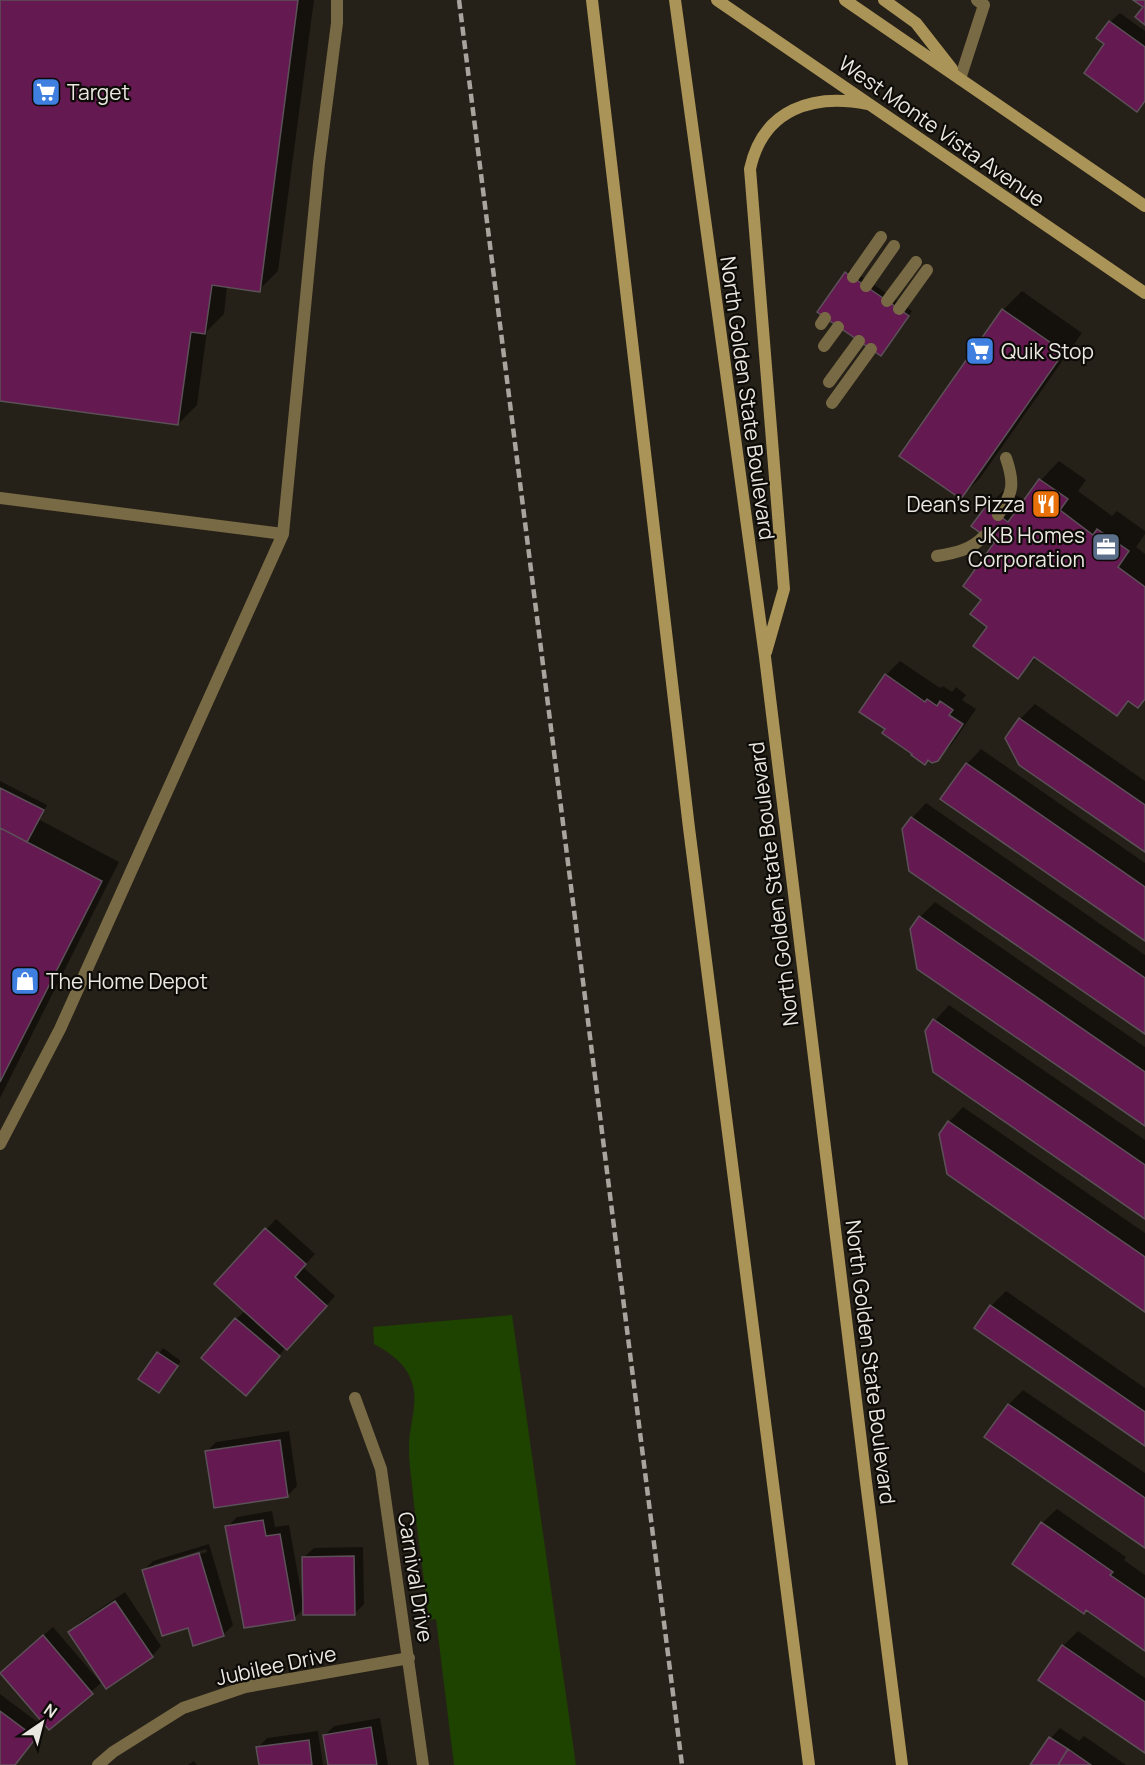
<svg xmlns="http://www.w3.org/2000/svg" width="1145" height="1765" viewBox="0 0 1145 1765" font-family="Manrope,sans-serif">
<style>
.green{fill:#1e4200}
.shadow{fill:#0007;fill-rule:evenodd}
.building{fill:#641950;stroke:#5c5158;stroke-width:1.5}
.lines{fill:none;stroke-linecap:round;stroke-linejoin:round}
.lane{stroke:#786a45;stroke-width:12}
.street{stroke:#786a45;stroke-width:12}
.secondary{stroke:#aa9457;stroke-width:12}
.rail{stroke:#a9a49d;stroke-width:4.5;stroke-dasharray:9 4.5;stroke-linecap:butt}
.labels{text-anchor:middle;dominant-baseline:central;stroke-width:4.5;stroke-linejoin:round;paint-order:stroke}
.poi-label{font-size:21px;fill:#eae6e0;stroke:#0d0b07;text-anchor:start}
.street-label{font-size:21px;fill:#eae6e0;stroke:#0d0b07}
</style>
<rect width="100%" height="100%" fill="#262118"/>
<path class="green" d="M512,1315L576,1765H454L436,1619L429,1620C424,1578 418,1537 413,1496C412,1481 409,1465 409,1450C408,1429 418,1407 413,1386C408,1365 392,1354 374,1344L373,1327Z"/>
<path class="shadow" d="M0,0H314L278,271L259,290L227,286L224,314L207,331L197,405L178,424L0,399Z
M1120,13L1145,31V102L1137,110L1107,44L1110,22Z
M851,269L912,311L885,350L846,273Z
M1022,291L1082,333L980,478L961,497L1003,310Z
M1059,461L1086,480L1078,491L1112,516L1117,511L1145,531V534L1136,547L1145,554V699L1138,706L1130,700L1116,714L1037,657L1018,677L989,626L983,599L996,543L973,526L987,507L1006,488L1025,501L1041,480Z
M900,661L940,688L943,686L952,692L956,687L966,695L962,700L976,709L952,744L937,760L929,758L887,729L886,675Z
M1035,704L1145,781V850L1020,719Z
M981,749L1145,863V939L967,764Z
M0,781L47,805L40,820L119,862L0,1098Z
M926,803L1145,955V1032L912,818Z
M935,902L1145,1047V1124L911,929L920,917Z
M949,1005L1145,1140V1217L926,1031Z
M963,1107L1145,1233V1310L940,1134L949,1122Z
M276,1219L315,1254L303,1267L335,1296L297,1339L286,1347L256,1384L236,1319L245,1311L216,1284Z
M1006,1291L1145,1388V1444L991,1306Z
M163,1348L181,1361L159,1391L141,1379Z
M1023,1390L1145,1473V1546L986,1437L1009,1404Z
M289,1431L297,1486L287,1496L207,1451L216,1442Z
M1057,1509L1126,1557L1124,1560L1145,1575V1649L1042,1523Z
M272,1511L275,1527L289,1525L303,1602H304V1557L314,1548L363,1547L364,1604L354,1614L304,1608L294,1618L227,1527L237,1517Z
M209,1544L233,1625L223,1635L189,1627L144,1570L153,1561ZM206,1549L207,1552L153,1568V1565Z
M125,1592L161,1646L152,1656L70,1633L79,1623Z
M53,1627L101,1683L49,1728L1,1672Z
M1078,1631L1145,1678V1752L1063,1646Z
M0,1694L44,1727L15,1765H0Z
M380,1718L388,1765H329L324,1736L334,1726Z
M1060,1728L1079,1741L1084,1736L1126,1765H1031L1051,1738Z
M318,1731L323,1765H260L258,1748L267,1738Z
M194,1761L197,1765H188Z"/>
<path class="building" d="M0,0H298L260,292L212,285L205,334L191,332L178,425L0,401Z
M1133,0H1145V25L1135,17L1143,7Z
M1109,21L1145,47V101L1137,112L1084,73L1104,44L1096,38Z
M845,272L909,316L881,356L817,312Z
M1002,309L1064,352L961,499L899,456Z
M1039,479L1068,499L1060,510L1093,535L1097,529L1129,551L1118,567L1145,587V699L1138,708L1128,701L1117,716L1034,657L1018,679L973,646L987,627L970,614L981,600L963,586L994,543L971,526L986,506L1008,522Z
M885,674L925,702L927,699L937,706L940,701L953,710L949,715L963,724L938,761L932,763L928,760L925,765L911,755L912,754L882,733L885,729L859,712Z
M1019,718L1145,805V852L1019,765L1005,738Z
M966,763L1145,887V941L940,799Z
M0,788L44,810L27,842L0,828Z
M911,817L1145,978V1034L909,871L902,829Z
M0,828L102,881L0,1082Z
M919,916L1145,1072V1126L917,969L910,929Z
M933,1019L1145,1165V1219L933,1072L925,1031Z
M948,1121L1145,1257V1312L947,1174L939,1134Z
M265,1228L306,1264L295,1277L327,1306L287,1350L214,1284Z
M990,1305L1145,1412V1446L974,1328Z
M235,1318L280,1356L246,1396L201,1358Z
M157,1352L178,1366L159,1393L138,1379Z
M1008,1404L1145,1498V1548L984,1437Z
M280,1440L288,1497L214,1508L205,1451Z
M263,1520L266,1536L280,1534L295,1620L244,1628L225,1526Z
M1041,1522L1113,1572L1110,1575L1145,1599V1651L1086,1610L1084,1614L1012,1564Z
M199,1553L224,1636L193,1646L188,1628L162,1636L142,1570Z
M354,1556L355,1615H303L302,1557Z
M115,1601L153,1657L106,1689L68,1632Z
M43,1635L93,1694L49,1730L0,1673Z
M1062,1645L1145,1702V1753L1038,1680Z
M0,1711L36,1738L15,1765H0Z
M371,1727L377,1765H328L323,1735Z
M1049,1737L1068,1749L1058,1765H1030Z
M309,1740L312,1765H259L256,1747Z
M1068,1749L1091,1765H1058Z"/>
<g class="lines">
<path class="lane" d="M960,79L984,5L977,0
M853,277L881,237
M866,286L894,246
M887,301L916,262
M899,309L927,270
M821,324L825,318
M824,346L838,327
M829,382L859,341
M832,403L871,349
M0,498L283,534
M998,515C1013,493 1015,484 1006,458
M937,556C955,553 971,550 984,536
M0,1144L60,1029L283,534L319,163L337,23V0"/>
<path class="street" d="M355,1398L381,1469L423,1765
M98,1765L113,1752L183,1708L245,1687L409,1658"/>
<path class="secondary" d="M592,0L689,828L809,1765
M675,0L765,657L866,1482L902,1765
M717,0L1145,293
M845,0L1145,206
M884,0L916,23L952,69
M766,652L784,589L750,169C763,109 813,93 868,104"/>
<path class="rail" d="M459,0L682,1765"/>
</g>
<defs>
<g id="supermarket-square" transform="scale(1.5)"><rect x="-9" y="-9" width="18" height="18" rx="4" fill="#3f7fe0" stroke="#0d0b07"/><path d="M-6-5.5h2.5l.6 2H6L4.5 2H-2.5L-4.4-4H-6ZM-1.5 3.2a1.3 1.3 0 1 0 .1 0ZM3 3.2a1.3 1.3 0 1 0 .1 0Z" fill="#fff"/></g>
<g id="restaurant-square" transform="scale(1.5)"><rect x="-9" y="-9" width="18" height="18" rx="4" fill="#e8710a" stroke="#0d0b07"/><path d="M-5-6h1v4h1v-4h1v4h1v-4h1v5L-1.5 .5V6h-2V.5L-5-1ZM5-6V6H3V1.5H1.5Q1.5-4 5-6Z" fill="#fff"/></g>
<g id="office-square" transform="scale(1.5)"><rect x="-9" y="-9" width="18" height="18" rx="4" fill="#5c6f8a" stroke="#0d0b07"/><path d="M-6-3h4V-5.5h4V-3h4V5H-6ZM-1-4.5V-3h2v-1.5ZM-6 0V1H6V0Z" fill="#fff"/></g>
<g id="shop-square" transform="scale(1.5)"><rect x="-9" y="-9" width="18" height="18" rx="4" fill="#3f7fe0" stroke="#0d0b07"/><path d="M-5-2.5h2.3a2.7 3.5 0 0 1 5.4 0H5L5.5 6h-11ZM-1.5-2.5h3a1.5 2.3 0 0 0-3 0Z" fill="#fff"/></g>
</defs>
<g fill-rule="evenodd">
<use href="#supermarket-square" x="46" y="92"/>
<use href="#supermarket-square" x="980" y="351"/>
<use href="#restaurant-square" x="1046" y="504"/>
<use href="#office-square" x="1106" y="547"/>
<use href="#shop-square" x="25" y="981"/>
</g>
<g class="labels">
<g class="poi-label">
<text x="67" y="92">Target</text>
<text x="1001" y="351">Quik Stop</text>
<text x="1025" y="504" text-anchor="end">Dean's Pizza</text>
<text x="1085" y="535" text-anchor="end">JKB Homes<tspan x="1085" dy="24">Corporation</tspan></text>
<text x="46" y="981">The Home Depot</text>
</g>
<g class="street-label">
<text transform="translate(942 131) rotate(35)">West Monte Vista Avenue</text>
<text transform="translate(748 398) rotate(82)">North Golden State Boulevard</text>
<text transform="translate(773 884) rotate(-97)">North Golden State Boulevard</text>
<text transform="translate(871 1362) rotate(83)">North Golden State Boulevard</text>
<text transform="translate(416 1577) rotate(81)">Carnival Drive</text>
<text transform="translate(276 1665) rotate(-12)">Jubilee Drive</text>
</g>
</g>
<g transform="translate(42 1723) rotate(35)" stroke="#0d0b07" stroke-width="4.5" paint-order="stroke">
<path d="M0-4.5L10 22L0 15L-10 22Z" fill="#eae6e0"/>
<text y="-9" font-size="16" font-weight="bold" text-anchor="middle" fill="#eae6e0">N</text>
</g>
</svg>
